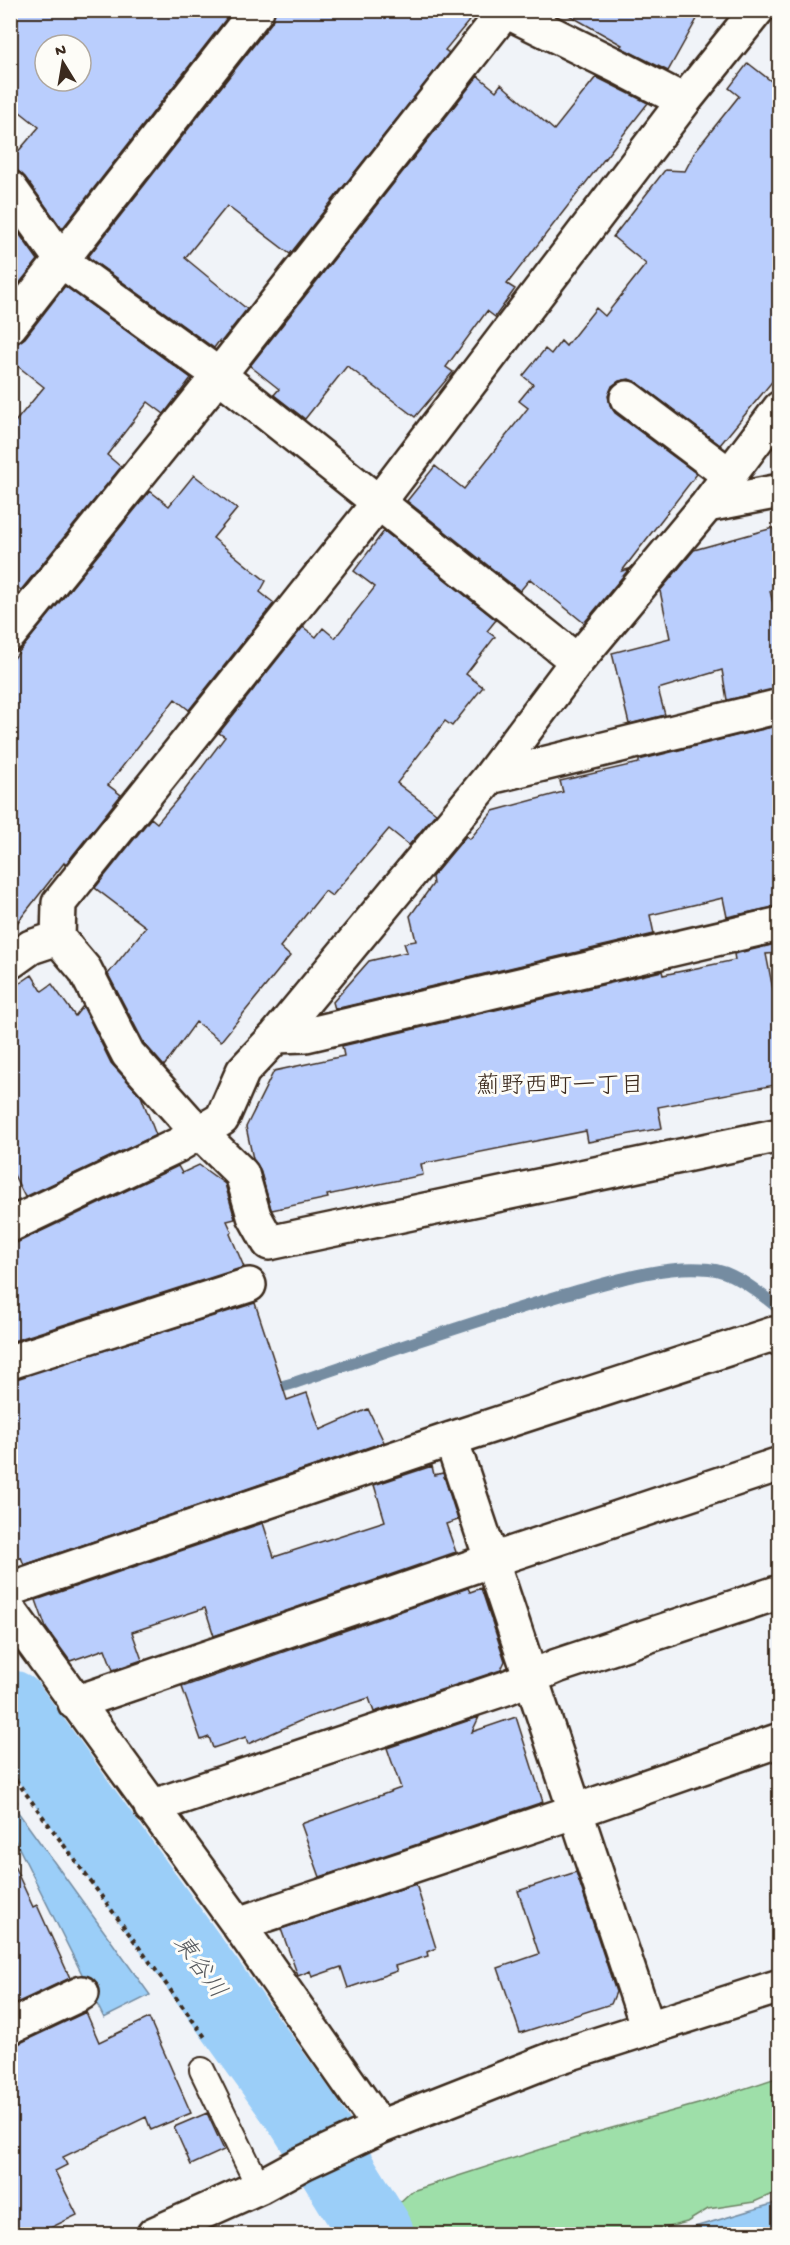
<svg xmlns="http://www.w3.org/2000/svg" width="790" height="2245" viewBox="0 0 790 2245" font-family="'Gochi Hand','Klee One',sans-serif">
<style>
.green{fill:#9edfa9;stroke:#6c8464;stroke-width:1.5}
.water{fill:#9bcef8;stroke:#758ca1;stroke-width:1.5}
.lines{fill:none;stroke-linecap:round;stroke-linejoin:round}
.stream{stroke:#758ca1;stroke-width:12}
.river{stroke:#9bcef8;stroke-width:74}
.building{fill:#bacefd;stroke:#3b2a1e;stroke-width:1.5;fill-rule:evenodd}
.lane-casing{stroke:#3b2a1e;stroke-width:28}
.street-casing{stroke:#3b2a1e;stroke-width:38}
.path{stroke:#3b2a1e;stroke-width:4;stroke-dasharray:4.5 4.5;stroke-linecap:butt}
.lane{stroke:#fdfcf7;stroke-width:24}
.street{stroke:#fdfcf7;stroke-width:33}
.labels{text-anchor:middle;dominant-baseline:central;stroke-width:6;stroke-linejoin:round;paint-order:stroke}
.neighbourhood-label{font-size:24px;fill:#3b2a1e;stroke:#fdfcf7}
.water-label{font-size:24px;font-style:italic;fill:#585b5f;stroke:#fdfcf7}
</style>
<rect width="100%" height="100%" fill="#f0f3f8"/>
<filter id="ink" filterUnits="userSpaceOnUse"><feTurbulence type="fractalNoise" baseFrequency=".0167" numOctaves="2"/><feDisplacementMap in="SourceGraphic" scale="12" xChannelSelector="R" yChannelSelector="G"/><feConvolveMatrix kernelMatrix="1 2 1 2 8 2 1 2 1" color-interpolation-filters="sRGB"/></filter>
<g filter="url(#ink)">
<path class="green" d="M779,2077V2191L754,2202L708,2209L687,2222L642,2234H412L400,2218L399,2203L412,2191L576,2138L698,2104Z"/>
<path class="water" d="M10,1801L150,1995L104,2018L11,1832Z
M328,2121L371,2191L378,2195L401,2234H331L350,2226L347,2204L303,2134Z
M779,2202V2234H671Z"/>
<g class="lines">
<path class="stream" d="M269,1390L294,1383C384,1352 475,1321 566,1294C610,1282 664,1264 709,1269C735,1271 760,1294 780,1309"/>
<path class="river" d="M10,1707L304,2116L377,2234"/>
</g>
<path class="building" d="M10,10H233L62,229L25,177L18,171L10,170V161L39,127L10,104ZM45,45H81V81H45Z
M275,10H478L445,50L449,53L290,254L227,206L185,258L247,309L221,342L219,341L214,348L88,257L272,22Z
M560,10H702L668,71L620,47L622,45Z
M748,63L780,88V372L720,445L638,383L629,379L619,381L612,386L608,396L610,405L615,413L697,474L622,571L629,569L584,623L530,579L520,591L407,501L435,466L464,489L528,408L519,401L533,384L523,376L545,349L551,354L561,341L566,346L596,308L605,316L646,264L613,237L665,170L685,171L696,150L739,96L729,88Z
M478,76L496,91L501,84L554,130L596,77L648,103L507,284L515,289L495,317L487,311L446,367L453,372L415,417L347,366L305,419L274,395L279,389L250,366Z
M10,221L38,260L10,295Z
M65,286L191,378L164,414L148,402L107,455L121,467L21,590L10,581V428L44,387L10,360V344L18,343L25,338Z
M194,475L237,509L213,538L266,581L260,592L274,603L189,710L175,699L108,785L121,795L65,865L64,863L10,932V663L150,491L169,506Z
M780,526V588L770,591L780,632V688L727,700L722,670L658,689L665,715L629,724L612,653L670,638L660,591L694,550Z
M384,531L496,620L487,631L495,637L466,674L483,687L452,726L445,721L397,783L436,813L409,845L389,829L332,896L325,891L280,947L290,956L221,1041L196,1022L164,1066L144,1043L108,974L146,927L95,888L151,818L157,823L181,795L225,737L219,733L303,627L316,637L323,628L335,638L375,587L354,571Z
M780,725V906L727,917L723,898L650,915L654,934L335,1009L333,1002L369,961L407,952L404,943L416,941L410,916L433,884L432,877L466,836L470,839L493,811L563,792L560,781L639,763V760Z
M780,943V953L766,954L780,1025V1084L658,1107L662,1128L588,1142L586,1131L421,1164L423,1175L327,1195L328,1198L272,1210L271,1209L260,1169L253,1159L246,1127L274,1071L344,1056L342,1046L662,971L663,975L735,960L734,954Z
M32,975L42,991L52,984L75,1016L83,1006L111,1063L141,1096L156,1135L25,1197L10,1167V990Z
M199,1165L225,1184L235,1219L227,1221L232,1232L230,1234L244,1267L10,1342V1246L178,1166L182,1173Z
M255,1303L287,1400L307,1393L320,1430L368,1409L384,1442L24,1565L21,1557L10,1563V1380Z
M432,1466L434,1475L443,1473L458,1520L446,1524L456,1552L214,1636L205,1608L132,1632L142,1660L113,1670L105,1649L70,1661L46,1628L36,1600L263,1523L274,1557L385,1521L374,1485Z
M468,1588L470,1592L481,1588L505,1661L501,1670L374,1712L369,1698L309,1717L248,1744L246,1737L213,1748L209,1737L201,1740L182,1687Z
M479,1717L472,1732L516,1717L543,1802L320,1877L301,1824L401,1788L387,1748Z
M10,1857L33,1907L37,1905L70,1978L10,2006Z
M576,1872L616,1992L611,2004L520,2033L498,1968L539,1954L518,1891Z
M416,1884L436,1948L427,1952L428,1956L395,1966L397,1971L348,1988L341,1967L312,1977L310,1971L298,1976L281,1929Z
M86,2012L99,2042L149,2018L191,2113L151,2130L146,2117L63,2157L67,2165L55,2171L77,2215L36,2235H10V2060L17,2058L11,2045L18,2044Z
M207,2113L224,2150L191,2165L174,2127Z"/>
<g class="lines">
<g class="lane-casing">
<path id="lane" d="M202,2070L259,2187"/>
</g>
<g class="street-casing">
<path id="street" d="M504,10L621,68L684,101
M757,10L684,101L379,502L59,903L58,938L85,970L128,1054L186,1119L242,1174L254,1216L269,1243L780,1135
M10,188L63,262L219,375L577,661
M10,326L257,10
M627,398L728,474
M707,505L780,491
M10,634L219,375L505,11
M490,777L780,706
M10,962L31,947L58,938
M276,1036L306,1035L780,924
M10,1225L178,1145L222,1119L243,1071L276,1036L490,777L577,661L707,505L780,408
M10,1362L249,1285
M451,1439L648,2028
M10,1589L451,1439L773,1334L780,1339
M10,1611L238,1924L380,2127
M75,1703L492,1560L780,1464
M151,1807L506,1688L557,1666L780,1592
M238,1924L576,1811L780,1740
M10,2027L82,1993
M154,2234L259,2187L303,2163L380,2127L555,2058L780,1986"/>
</g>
<path class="path" d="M10,1772L205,2037
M10,1793L16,1802L10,1805"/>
<use href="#lane" class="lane"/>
<use href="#street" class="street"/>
</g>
</g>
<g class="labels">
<g class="neighbourhood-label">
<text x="560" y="1087">薊野西町一丁目</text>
</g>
<g class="water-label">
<text transform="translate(198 1968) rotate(54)">東谷川</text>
</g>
</g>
<rect width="790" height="2245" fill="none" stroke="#fdfcf7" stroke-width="36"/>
<rect x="18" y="18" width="754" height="2209" fill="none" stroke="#3b2a1e" stroke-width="2" filter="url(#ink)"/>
<g transform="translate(63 63) rotate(349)"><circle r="28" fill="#fdfcf7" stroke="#afa8a0" stroke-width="1.5"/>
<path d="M0-4.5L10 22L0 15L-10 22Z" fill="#3b2a1e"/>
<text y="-9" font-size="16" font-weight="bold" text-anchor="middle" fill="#3b2a1e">N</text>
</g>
</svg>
